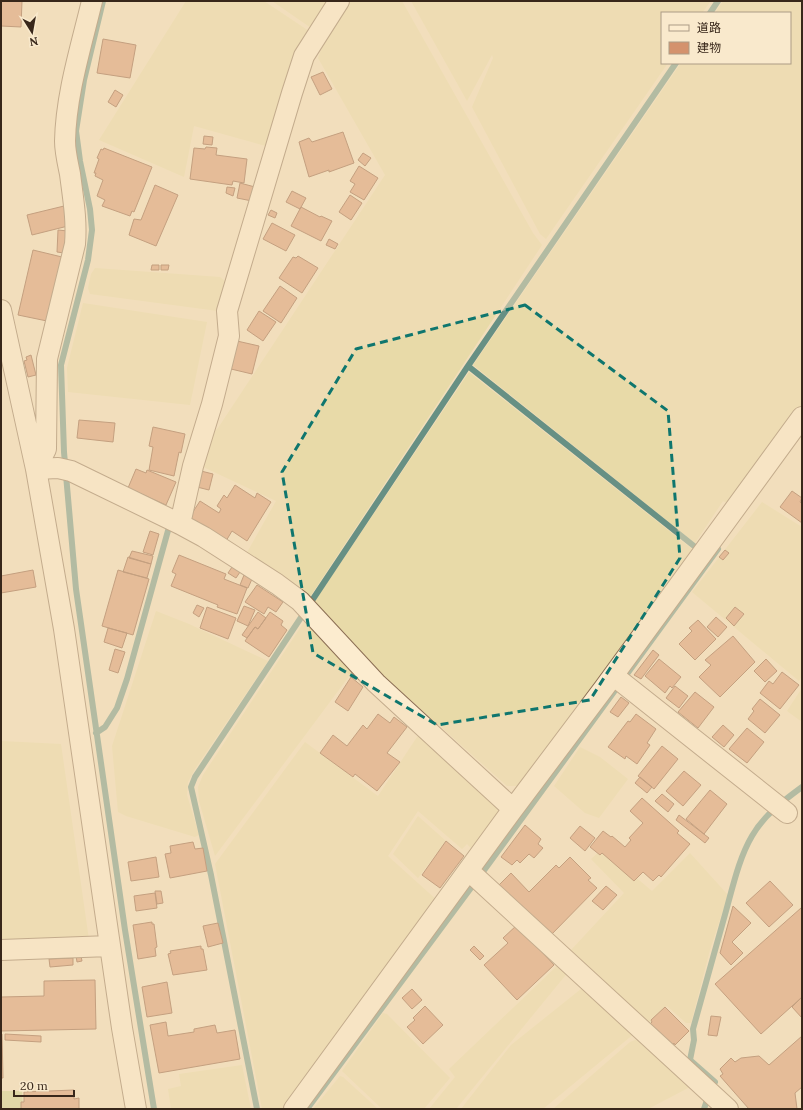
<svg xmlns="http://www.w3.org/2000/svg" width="803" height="1110" viewBox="0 0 803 1110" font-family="Lora,'Noto Sans JP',serif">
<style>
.farmland{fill:#e8daa8}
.green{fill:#cdd18f}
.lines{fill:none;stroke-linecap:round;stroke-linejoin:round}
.stream{stroke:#679084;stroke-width:6}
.building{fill:#d4926d;stroke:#8c5437}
.minor-casing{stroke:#8b6e54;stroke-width:22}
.minor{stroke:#fceccf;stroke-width:20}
.marked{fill:none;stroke:#0f766e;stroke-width:3;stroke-dasharray:8 5;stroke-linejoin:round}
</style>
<rect width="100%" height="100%" fill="#f2debc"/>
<path class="farmland" d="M186,1H264L312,33L269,147L194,126L184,177L99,140Z
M272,1H332L314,30Z
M351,1H402L533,233L542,245L308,600L245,556L276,501L199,465L210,435L218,428L385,175L318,58L323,45Z
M411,1H711L702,13H662V63H668L546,239L540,234L472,107L493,58L492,55L467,101Z
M723,1H802V404L729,504L723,501L695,543L473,365L681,63H790V13H715Z
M95,268L220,277L226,282L218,311L90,294L88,288L91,274Z
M83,303L207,322L190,405L68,392L67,368Z
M469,372L692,549L523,786H507L377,670L313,604Z
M762,502L802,527V676L799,681L692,592Z
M156,611L189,624L268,661L195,769L188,782L187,795L199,835L195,837L126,816L118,812L112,746Z
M306,619L353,671L215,856L199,801L198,787L203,775Z
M802,688V722L787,711Z
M419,734L499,807L502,816L474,851L467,844L462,849L418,811L388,856L439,902L283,1109H262L215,864L305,742L378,796Z
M1,741L61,744L89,940L1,943Z
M580,747L600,757L628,779L599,818L585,813L554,786Z
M418,816L446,841L418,878L393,854Z
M602,849L652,891L690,853L728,895L710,950L691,1023H686L667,1006L648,1025L571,950L624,893L591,859Z
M560,963L569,971L456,1109H429L455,1077L449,1069Z
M586,985L635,1033L543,1109H461L511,1045Z
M383,1013L387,1014L450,1078L424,1109H382L342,1071Z
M635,1040L645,1042L690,1087L648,1109H553L630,1042Z
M242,1065L251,1109H171L168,1089L181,1086L179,1074Z
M340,1076L343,1077L378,1109H313Z"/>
<path class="green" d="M1,1091H22L23,1109H1Z"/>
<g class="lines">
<path class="stream" d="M103,1L84,80L76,131L80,161L90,209L92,230L88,260L61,365L64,452L76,589L125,930L154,1109
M710,13L718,1
M468,366L694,546
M311,602L468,366L676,63
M96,733L105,727L117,708L127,679L169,527
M713,1085L715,1082L690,1060L694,1040L693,1029C704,990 715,950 726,911C733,886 739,858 752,836C764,815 783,801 802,787
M257,1109L211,875L191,787L195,777L302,616
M307,1109L485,869L718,549
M704,1109L707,1100"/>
</g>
<path class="building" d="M1,1H22L21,27L1,26Z
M103,39L136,45L130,78L97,73Z
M323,72L332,89L320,95L311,77Z
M115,90L123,95L116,107L108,102Z
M343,132L354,163L329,172V170L309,177L299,142L309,138L312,142Z
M204,136L213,137L212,145L203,144Z
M206,147L217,148L216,155L247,159L244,183L233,181L232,185L190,179L194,148L205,149Z
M104,148L152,167L134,212L132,211L130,216L102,206L105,200L97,196L103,180L95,176L96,173H94L99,159L97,158L101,149L103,150Z
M363,153L371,158L365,166L358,160Z
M359,166L378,178L364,200L350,192L355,184L350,181Z
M240,183L255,187L252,201L237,198Z
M155,185L178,195L156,246L129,235L134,219L141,220Z
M227,187L235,188L233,196L226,193Z
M292,191L306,198L300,209L286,202Z
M350,195L362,203L351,220L339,212Z
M64,206L68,226L32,235L27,215Z
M301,207L320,217L321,216L332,221L321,241L291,226Z
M271,210L277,213L275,218L268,215Z
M272,223L295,235L286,251L263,239Z
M58,230L68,231L64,253L57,252Z
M329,239L338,244L335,249L326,245Z
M33,250L62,257L47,321L18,315Z
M298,256L318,268L302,293L279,278L293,257L296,258Z
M152,265H159V270H151Z
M161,265H169L168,270H161Z
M280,286L297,298L281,323L263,311Z
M259,311L276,322L263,341L247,330Z
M237,341L259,346L252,374L231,369Z
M31,355L36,375L28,377L24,361L27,360L26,357Z
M79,420L115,423L113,442L77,438Z
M153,427L185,434L181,453L179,452L174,476L149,470L153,447L149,446Z
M136,469L146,473L147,470L176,482L166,505L128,488Z
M201,471L213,474L209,490L197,487Z
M235,485L255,498L257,493L271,502L247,541L232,531L226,541L189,518L200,501L219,513L221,509L217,506L224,495L227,498Z
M792,491L802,498L800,502L802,504V523L780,507Z
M150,531L159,534L153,555L143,552Z
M725,550L729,553L723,560L719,557Z
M132,551L153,556L151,564L129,558Z
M179,555L226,574L224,579L247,588L237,614L217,607L218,605L171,586L176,574L172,572Z
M128,557L151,564L147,578L123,572Z
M232,567L240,572L236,578L228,573Z
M33,570L36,587L1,593V574V576Z
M118,570L149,579L133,635L102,626Z
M244,575L252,579L248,588L240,585Z
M257,585L283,602L276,612L268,607L264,614L245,602Z
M197,605L204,608L199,617L193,613Z
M244,606L255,610L248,626L237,621Z
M207,607L236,618L228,639L200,628Z
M735,607L744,614L734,626L726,618Z
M258,612L266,618L258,629L255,627L247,638L242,635Z
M270,612L283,621L281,625L287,630L269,657L245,641L255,627L258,629Z
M716,617L727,627L718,637L707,627Z
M698,620L716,639L695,660L679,644L692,631L689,628Z
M108,628L127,633L122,648L104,642Z
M733,636L755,662L720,697L699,677L711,665L705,660Z
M115,649L125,652L118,673L109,670Z
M653,650L659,655L641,679L634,675Z
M659,659L681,677L672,688L670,686L665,693L645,676Z
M766,659L777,671L765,682L754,671Z
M782,672L799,685L780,709L760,693L769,681L773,684Z
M351,677L363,687L348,711L335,702Z
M675,686L688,696L679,708L666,698Z
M695,692L714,707L698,728L678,712Z
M621,697L629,703L618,717L610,712Z
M760,699L780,715L765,733L748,719L754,711L752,709Z
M378,714L390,723L394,717L407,727L387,753L400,762L377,791L355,774L353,777L320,753L333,735L347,746L363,725L367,729Z
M636,714L656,729L647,743L650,745L637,764L626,756L625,759L608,747L628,721L630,722Z
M723,725L734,735L724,747L712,737Z
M747,728L764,742L747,763L729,749Z
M662,746L678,759L654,789L638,776Z
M684,771L701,785L683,806L666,791Z
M640,777L652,787L647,793L635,783Z
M710,790L727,804L704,834L686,819Z
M662,794L674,804L668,812L655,801Z
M642,798L679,831L677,833L690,844L661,877L659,875L653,881L643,872L634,881L602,853L600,855L590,847L603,831L611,837L612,836L625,847L631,840L629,838L643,823L630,811Z
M679,815L709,838L705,843L676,820Z
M525,825L541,839L538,844L543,848L534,858L529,854L520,863L517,860L512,865L501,857Z
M580,826L595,838L585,851L570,838Z
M446,841L464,856L440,888L422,875Z
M193,842L195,849L203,848L207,871L170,878L165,854L171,853L170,846Z
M156,857L159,877L131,881L128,862Z
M570,857L591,878L588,880L597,888L550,936L499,885L511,873L529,892L556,865L559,868Z
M770,881L793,905L769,927L746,903Z
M606,886L617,895L603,910L592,901Z
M155,891H161L163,903L157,904Z
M155,893L157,908L136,911L134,896Z
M733,906L751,923L732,942L743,953L731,965L720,953Z
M801,908L802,909V997L761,1034L715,984Z
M152,922V924H154L157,947L155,948L156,956L138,959L133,925Z
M218,923L223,943L208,947L203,926Z
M517,925L554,965L517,1000L484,965L508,943L503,938Z
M201,946V949H203L207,970L173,975L168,954L171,953L170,951Z
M474,946L484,956L480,960L470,950Z
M76,956H81L82,961L77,962Z
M73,958V965L50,967L49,959Z
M95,980L96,1029L1,1031V997L44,996V981Z
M167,982L172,1013L147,1017L142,987Z
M412,989L422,1000L412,1009L402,998Z
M801,998H802V1018L792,1007Z
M425,1006L443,1025L423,1044L407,1027L415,1020L413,1018Z
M665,1007L689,1031L675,1045L674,1043L671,1047L649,1025L652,1022L651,1020Z
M711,1016L721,1017L717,1036L708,1035Z
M166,1022L168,1036L194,1032V1029L215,1025L217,1033L235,1030L240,1059L159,1073L150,1025Z
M1,1034H2L3,1078H1Z
M5,1034L41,1036V1042L5,1040Z
M802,1036V1087L795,1093L797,1109H749L720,1076L723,1074L720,1069L731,1058L735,1062L741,1058L759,1056L769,1065Z
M74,1090V1099L79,1098V1109H21V1102H24V1092Z"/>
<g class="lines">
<g class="minor-casing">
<path id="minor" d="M1,310L36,469L64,629L122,1028L136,1109
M36,469L58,468L71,471L180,524L204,537L277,584L300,601L376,683L513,809
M36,469L46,449L47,359L75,244C77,220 73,198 70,174C68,164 65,152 65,141C66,94 81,47 92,1
M180,524L193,466L212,404L229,336L227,311L292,93L304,56L339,1
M614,676L787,813
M469,871L728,1109
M1,950L110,946
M294,1109L513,809L604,688L802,417"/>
</g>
<use href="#minor" class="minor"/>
</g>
<path d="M0 0H803V1110H0ZM525,305L668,411L680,558L590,700L437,725L313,653L282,472L356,349Z" fill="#f2debc" fill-opacity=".55" fill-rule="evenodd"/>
<path class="marked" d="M525,305L668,411L680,558L590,700L437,725L313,653L282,472L356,349Z"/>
<rect width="803" height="1110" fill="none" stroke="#38271a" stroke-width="4"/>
<rect x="661" y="12" width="130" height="52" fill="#f9e9cc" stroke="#ac9b85"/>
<rect x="669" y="25" width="20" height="6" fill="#fceccf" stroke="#ac9b85"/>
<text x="697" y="32" font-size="12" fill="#38271a">道路</text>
<rect x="669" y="42" width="20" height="12" fill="#d4926d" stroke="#ac9b85"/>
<text x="697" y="52" font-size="12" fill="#38271a">建物</text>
<g transform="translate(32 32) rotate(169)" stroke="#f9e9cc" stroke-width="3" paint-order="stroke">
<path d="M0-3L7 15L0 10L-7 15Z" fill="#38271a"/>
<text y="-6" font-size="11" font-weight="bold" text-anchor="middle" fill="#38271a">N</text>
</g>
<path d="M14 1090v6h60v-6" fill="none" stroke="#38271a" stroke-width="2"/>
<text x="20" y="1090" font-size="12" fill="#38271a" stroke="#f9e9cc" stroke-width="3" paint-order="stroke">20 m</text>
</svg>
